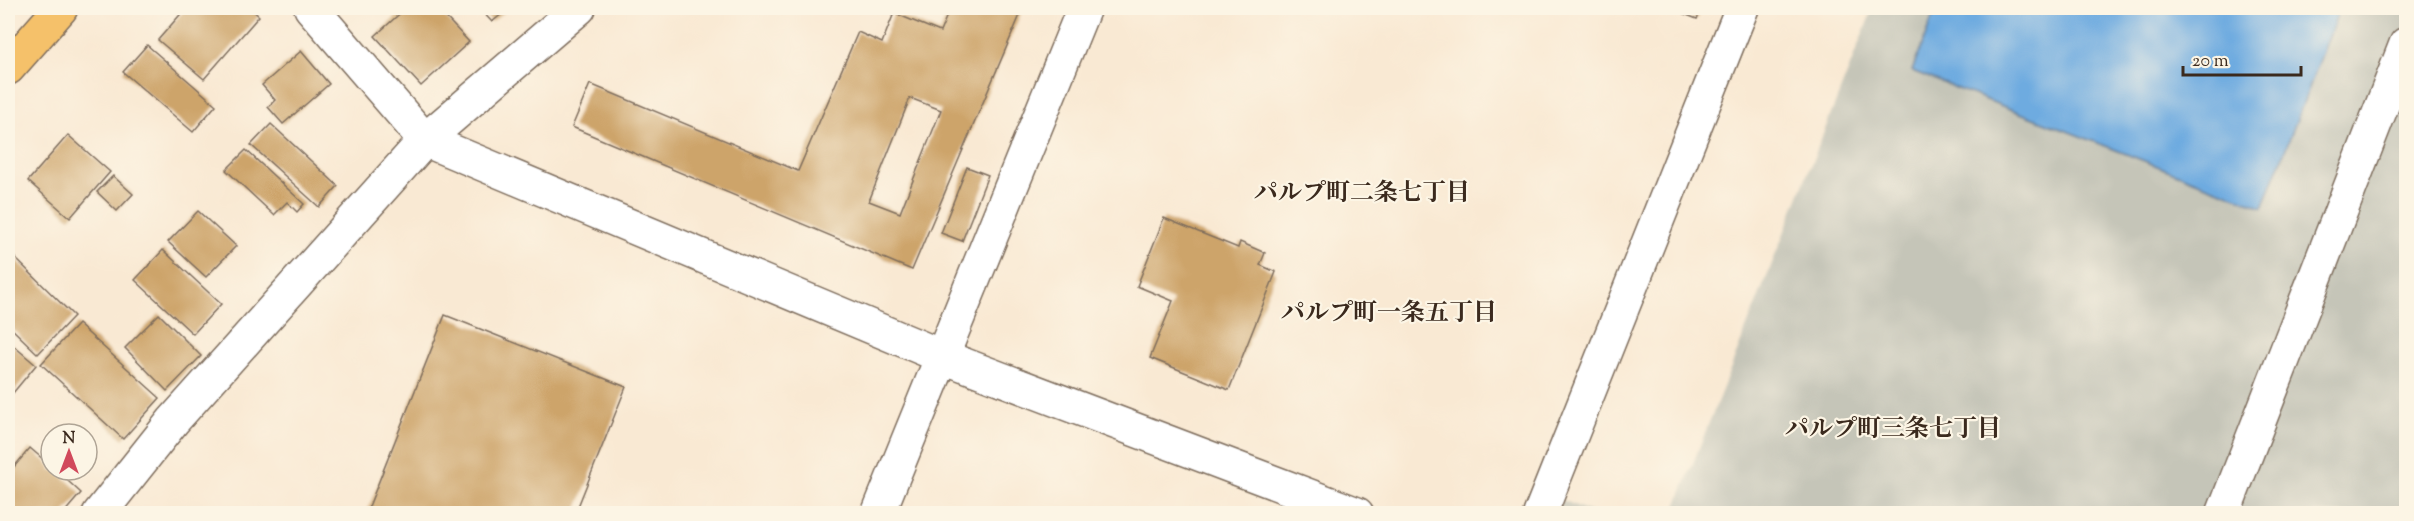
<svg xmlns="http://www.w3.org/2000/svg" width="2414" height="521" viewBox="0 0 2414 521" font-family="'Sorts Mill Goudy','Noto Serif JP',serif">
<style>
.industrial{fill:#c5c5b8}
.water{fill:#6eabe0;stroke:#546a7f;stroke-width:1.5}
.building{fill:#cda46a;fill-rule:evenodd}
.lines{fill:none;stroke-linecap:round;stroke-linejoin:round}
.minor-casing{stroke:#7e6d5d;stroke-width:36}
.highway-casing{stroke:#7e6d5d;stroke-width:36}
.minor{stroke:#fff;stroke-width:33}
.highway{stroke:#f5c16b;stroke-width:33}
.labels{text-anchor:middle;dominant-baseline:central;stroke-width:4.5;stroke-linejoin:round;paint-order:stroke}
.neighbourhood-label{font-size:24px;font-weight:bold;fill:#3b2a1e;stroke:#fcf5e5}
</style>
<rect width="100%" height="100%" fill="#fcf5e5"/>
<filter id="ink" filterUnits="userSpaceOnUse"><feTurbulence type="fractalNoise" baseFrequency=".0167" numOctaves="2"/><feDisplacementMap in="SourceGraphic" scale="12" xChannelSelector="R" yChannelSelector="G"/><feConvolveMatrix kernelMatrix="1 2 1 2 8 2 1 2 1" color-interpolation-filters="sRGB"/></filter>
<filter id="wash" filterUnits="userSpaceOnUse"><feTurbulence type="fractalNoise" baseFrequency=".008" numOctaves="4" result="noise"/><feDisplacementMap in="SourceGraphic" scale="24" xChannelSelector="R" yChannelSelector="G"/><feGaussianBlur stdDeviation="1.35" result="paint"/><feColorMatrix in="noise" values="0 0 0 0 0 0 0 0 0 0 0 0 0 0 0 0 0 1.4 0 .05"/><feComposite in="paint" operator="in"/></filter>
<g filter="url(#wash)">
<rect width="100%" height="100%" fill="#f9e9d3"/>
<path class="industrial" d="M1873,8H2406V513L1673,514Z
M1562,500L1593,513L1556,514Z"/>
<path class="water" d="M1936,8H2340L2263,207L1912,71Z"/>
<g id="blocks">
<path class="building" d="M186,8H250L259,16L204,79L158,40Z
M406,8H437L469,42L421,86L375,36Z
M479,8H509L492,22Z
M950,8H1023L912,270L572,127L590,84L798,171L858,32L882,43L894,13L940,32ZM910,98L941,110L900,213L869,201Z
M1669,8H1702L1697,19Z
M147,45L216,105L193,132L123,72Z
M301,51L329,84L283,124L268,107L275,100L262,85Z
M271,124L338,186L319,207L251,145Z
M68,135L110,172L70,218L28,181Z
M246,150L304,204L297,212L287,202L274,215L226,170Z
M967,167L988,175L962,241L941,233Z
M113,176L133,194L117,211L97,192Z
M198,211L236,246L206,277L168,242Z
M1164,218L1238,248L1240,242L1265,253L1260,265L1276,272L1229,390L1150,358L1173,301L1137,286Z
M163,250L221,304L193,334L135,280Z
M8,251L74,316L38,354L8,325Z
M159,314L201,356L167,391L125,348Z
M445,315L626,387L575,514H366Z
M78,324L160,398L123,439L41,364Z
M8,341L36,365L8,399Z
M30,448L51,466V470H56L81,493L63,514L8,512V474Z"/>
</g>
</g>
<g filter="url(#ink)">
<use href="#blocks" fill-opacity="0" stroke="#7e6d5d" stroke-width="1.5"/>
<g class="lines">
<g class="minor-casing">
<path id="minor" d="M311,8L425,140L941,356L1357,514
M99,514L173,421L425,140L579,8
M878,514L1084,8
M1540,514L1742,8
M2223,514L2406,44"/>
</g>
<g class="highway-casing">
<path id="highway" d="M8,68L61,8"/>
</g>
<use href="#minor" class="minor"/>
<use href="#highway" class="highway"/>
</g>
</g>
<g class="labels">
<g class="neighbourhood-label">
<text x="1362" y="194">パルプ町二条七丁目</text>
<text x="1389" y="314">パルプ町一条五丁目</text>
<text x="1893" y="430">パルプ町三条七丁目</text>
</g>
</g>
<rect width="2414" height="521" fill="none" stroke="#fcf5e5" stroke-width="30"/>
<g transform="translate(69 452)"><circle r="28" fill="#fcf5e5" stroke="#afa495" stroke-width="1.5"/>
<path d="M0-4.5L10 22L0 15L-10 22Z" fill="#d1495b"/>
<text y="-9" font-size="16" font-weight="bold" text-anchor="middle" fill="#3b2a1e">N</text>
</g>
<path d="M2183 66v9h118v-9" fill="none" stroke="#3b2a1e" stroke-width="3"/>
<text x="2192" y="66" font-size="18" fill="#3b2a1e" stroke="#fcf5e5" stroke-width="4.5" paint-order="stroke">20 m</text>
</svg>
